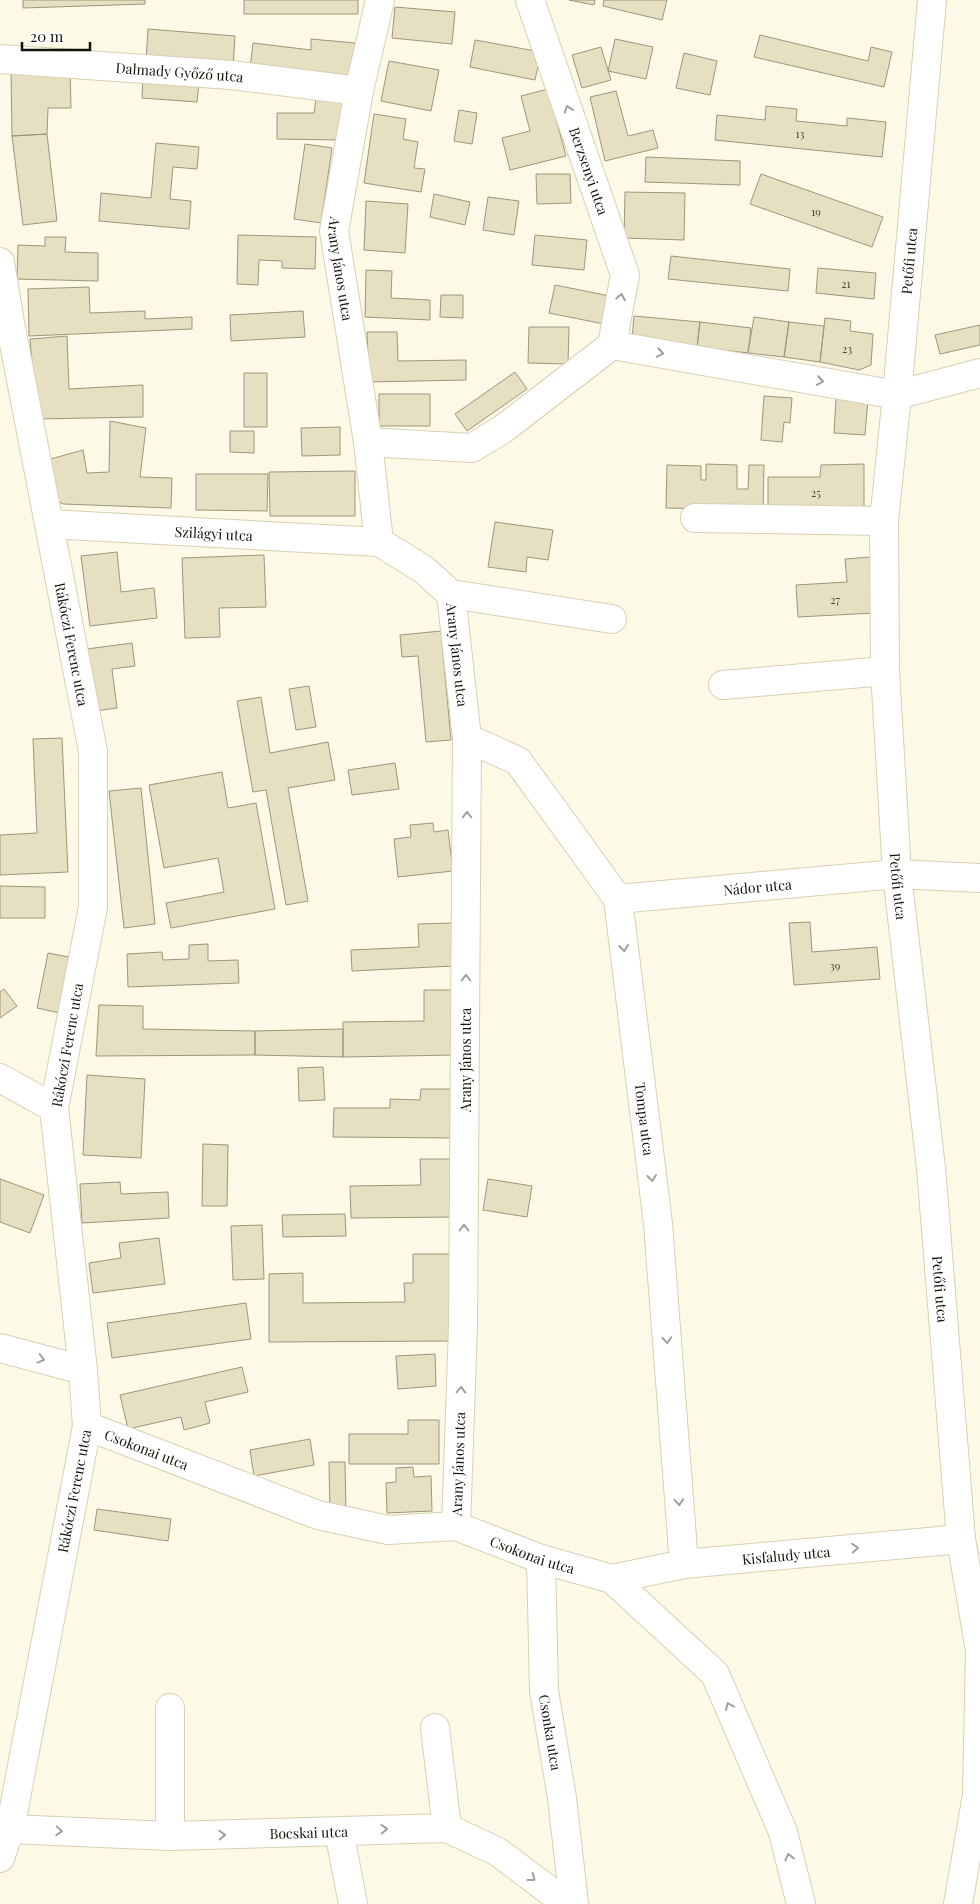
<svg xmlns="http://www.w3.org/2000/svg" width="980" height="1904" viewBox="0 0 980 1904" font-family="'Playfair Display',serif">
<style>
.building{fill:#e7dfc2;stroke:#9e967b}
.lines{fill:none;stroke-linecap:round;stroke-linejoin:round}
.minor-casing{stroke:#d8d0b3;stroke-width:30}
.minor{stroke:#fff;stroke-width:28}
.oneway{stroke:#a1a09c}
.labels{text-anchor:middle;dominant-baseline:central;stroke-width:4;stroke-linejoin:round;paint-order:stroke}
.number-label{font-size:11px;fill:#4a4536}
.street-label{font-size:14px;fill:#151208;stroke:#fff}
</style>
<rect width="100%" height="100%" fill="#fdf9e7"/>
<path class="building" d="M23,0H145V4L23,8Z
M244,0H358V14H244Z
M569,0H595L594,5Z
M604,0H667L662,20L603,6Z
M395,7L455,12L452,44L392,38Z
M148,29L235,36L233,68L146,61Z
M760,35L868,61L871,47L892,52L884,87L754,57Z
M311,39L355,43L351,79L250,68L253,43L311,50Z
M615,39L653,47L646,79L608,71Z
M475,40L541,52L535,80L470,67Z
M601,47L611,80L582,88L572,55Z
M684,53L717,61L710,95L676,88Z
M389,61L439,70L431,111L381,101Z
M70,70L71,108H48L47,134L12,136L11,71Z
M143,78L199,82L197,102L142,98Z
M548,89L566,156L510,170L502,138L530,131L521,96Z
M616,91L628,136L653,130L658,148L605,161L590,97Z
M317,92L344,96L338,140L277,139V113H314Z
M766,106L797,109L796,121L847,126V118L886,122L882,157L715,140L717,115L765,120Z
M459,110L477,113L472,144L454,141Z
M374,114L406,119L403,139L418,142L414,168L425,169L421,192L364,183Z
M47,134L57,221L23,225L12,136Z
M156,143L199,147L197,169L173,167L170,199L191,201L189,229L99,221L101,193L151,198Z
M305,144L332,148L321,223L294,219Z
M646,157L740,161V185L645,182Z
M536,174H570L571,203L537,204Z
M761,174L883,217L872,247L750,204Z
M625,192L685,193L684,240L624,238Z
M434,194L470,202L465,225L430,217Z
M488,197L519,201L514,235L483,230Z
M366,201L408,204L405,253L364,250Z
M238,235L316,237L315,269L282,268V261L259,260L258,285L237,284Z
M535,235L587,240L584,270L532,265Z
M45,237H66L65,252L98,253V281L17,279L18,245L45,246Z
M671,256L790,269L788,291L668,279Z
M818,268L876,273L874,299L816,293Z
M366,270L392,271L391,298L430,300V320L365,317Z
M555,285L615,297L609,325L549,313Z
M89,287L90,313L145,311V319L192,317V329L29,336L28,289Z
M441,295H463V318L440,317Z
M303,311L305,337L231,341L230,315Z
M634,316L700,322L697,347L632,340Z
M754,317L789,322L784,357L748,353Z
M825,318L851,321L850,331L873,334L871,365L859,370L820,362Z
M700,322L751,328L748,353L697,347Z
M789,322L824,326L820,362L784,357Z
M980,325V345L940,354L935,335Z
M529,327H569L568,364L528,363Z
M367,332H397L398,361L466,360V380L369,382Z
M67,336L69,389L143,385V417L37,419L30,339Z
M515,372L527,389L467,431L455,414Z
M244,373H267V427H244Z
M379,394H430V426H379Z
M764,396L792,398L790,423L784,422L782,442L761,440Z
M836,398L868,399L865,435L834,433Z
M110,421L146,428L140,477L172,478L171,508L63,504L55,499L47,460L83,450L87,473L109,472Z
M340,427V455L302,456L301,428Z
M230,431H254V453L230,452Z
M706,464L737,465V489H748L749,465H764L763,510L666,508L667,465L701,466V480H706Z
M864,464V508H768V477H820L821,465Z
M355,471V516H270L269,472Z
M196,474H268L267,511L196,510Z
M495,522L553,530L548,560L527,557L526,572L488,567Z
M117,552L121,592L154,588L157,618L90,626L81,556Z
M264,555L266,607L219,608L220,637L185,638L182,558Z
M871,557L874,613L798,617L796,585L847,582L845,559Z
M441,631L451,740L426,742L418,656L402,657L400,635Z
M132,643L135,666L112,669L117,708L95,711L87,649Z
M309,686L316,727L296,730L289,689Z
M261,697L270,753L328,742L335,780L288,788L308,901L286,905L266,790L253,792L237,701Z
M62,738L68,872L0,875V835L37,833L33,739Z
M395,763L399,789L352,795L348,770Z
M222,772L228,808L256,803L275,909L171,928L166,903L224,892L218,858L164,868L149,785Z
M141,788L155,924L124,928L109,791Z
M433,823L434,832L448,830L453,871L398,877L394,839L411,837L410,825Z
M0,886L45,887V918H0Z
M810,922L812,952L877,947L880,979L794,985L789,923Z
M452,923L453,966L352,971L351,950L419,947L418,924Z
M208,944V961L238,960L239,983L128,987L127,954L162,952L163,960L189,959V945Z
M48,953L74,958L64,1014L37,1008Z
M4,989L17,1006L0,1018V992Z
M424,990H455L456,1055L343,1057V1022L424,1021Z
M99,1005L143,1006V1029L255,1031V1055L96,1056Z
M343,1029V1057L255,1055V1031Z
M323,1067L325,1100L299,1101L298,1068Z
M87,1075L145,1079L141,1158L83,1155Z
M421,1089H458V1138L333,1137L334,1108H390V1099L420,1100Z
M203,1144L228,1145L227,1206H202Z
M420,1159H456V1217L351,1218L350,1186L421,1185Z
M0,1179L44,1195L30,1233L0,1222Z
M488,1179L532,1186L527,1217L483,1210Z
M120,1182L121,1194L168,1192L169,1218L82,1223L80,1184Z
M345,1214L346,1236L283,1237L282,1215Z
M262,1225L264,1279L233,1280L231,1226Z
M159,1238L165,1284L93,1293L89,1263L121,1258L119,1243Z
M413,1254H451L452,1341L269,1342V1274L303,1273V1303L405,1302L404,1283H413Z
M246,1303L251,1339L112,1358L107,1323Z
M435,1354L436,1386L398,1389L396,1356Z
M242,1367L248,1392L205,1402L210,1423L184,1430L181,1417L128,1429L120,1395Z
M408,1420H439V1464H349V1434H408Z
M310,1439L314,1465L254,1476L250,1450Z
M329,1462H345L346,1512L330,1513Z
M413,1467L414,1477L431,1476L432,1511L387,1513L386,1483L396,1482V1468Z
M97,1509L171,1519L168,1541L94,1530Z"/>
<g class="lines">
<g class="minor-casing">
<g id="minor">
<path id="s1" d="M380,0L359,91L334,231L368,442L379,542L423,569L451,594L467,738L463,1327L456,1526"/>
<path id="s2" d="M932,0L897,395L884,521L885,671L897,874L931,1168L961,1539L980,1651L977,1795L958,1904"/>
<path id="s3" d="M0,59L231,75L359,91"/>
<path id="s4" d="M0,262L10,323L93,751V907L54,1108L83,1370L87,1426L10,1829L0,1858"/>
<path d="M612,345L897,395L980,373"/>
<path d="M368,442L472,448L503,429L612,345L625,275L530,0"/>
<path d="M695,518L884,521"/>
<path id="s5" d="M49,524L379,542"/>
<path d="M451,594L612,619"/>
<path d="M723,685L885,671"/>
<path id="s6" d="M467,738L518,761L618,899L658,1224L684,1564"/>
<path id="s7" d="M618,899L897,874L980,878"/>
<path d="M0,1078L54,1108"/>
<path d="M0,1348L83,1370"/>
<path id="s8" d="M87,1426L318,1515L388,1530L456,1526L541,1559L612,1579L715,1674L783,1832L801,1904"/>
<path id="s9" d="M541,1559L544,1691L562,1798L574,1904"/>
<path id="s10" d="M612,1579L684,1564L961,1539"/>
<path d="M170,1708V1836"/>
<path d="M435,1728L447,1828"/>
<path id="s11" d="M10,1829L170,1836L447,1828L498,1852L567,1904"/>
<path d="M339,1831L353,1904"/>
</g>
</g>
<use href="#minor" class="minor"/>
</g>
<defs><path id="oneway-chevron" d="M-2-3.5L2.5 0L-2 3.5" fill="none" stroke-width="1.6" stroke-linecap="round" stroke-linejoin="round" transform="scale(1.25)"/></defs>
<g class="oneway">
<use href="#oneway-chevron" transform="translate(568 109) rotate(-109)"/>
<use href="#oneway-chevron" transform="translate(621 297) rotate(-79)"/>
<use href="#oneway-chevron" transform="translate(660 353) rotate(10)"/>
<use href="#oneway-chevron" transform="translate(820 381) rotate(10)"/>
<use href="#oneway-chevron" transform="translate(467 815) rotate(-90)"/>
<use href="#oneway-chevron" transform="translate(624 948) rotate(83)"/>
<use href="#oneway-chevron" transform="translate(466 978) rotate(-90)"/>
<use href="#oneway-chevron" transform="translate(652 1178) rotate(83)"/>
<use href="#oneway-chevron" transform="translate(464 1228) rotate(-90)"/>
<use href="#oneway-chevron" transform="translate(667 1340) rotate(86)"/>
<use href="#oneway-chevron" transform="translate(41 1359) rotate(15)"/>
<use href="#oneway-chevron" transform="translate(461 1390) rotate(-88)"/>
<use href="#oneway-chevron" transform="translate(679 1502) rotate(86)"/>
<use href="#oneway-chevron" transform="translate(855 1548) rotate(-5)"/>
<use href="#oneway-chevron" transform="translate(729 1706) rotate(-113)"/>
<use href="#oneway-chevron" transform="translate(384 1829) rotate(-2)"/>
<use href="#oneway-chevron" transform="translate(59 1831) rotate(3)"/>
<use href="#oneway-chevron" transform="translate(222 1835) rotate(-2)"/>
<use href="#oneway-chevron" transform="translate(789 1857) rotate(-104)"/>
<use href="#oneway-chevron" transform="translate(532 1878) rotate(37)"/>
</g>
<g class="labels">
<g class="number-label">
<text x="800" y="133">13</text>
<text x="816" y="211">19</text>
<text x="846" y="283">21</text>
<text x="847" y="348">23</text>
<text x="816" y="492">25</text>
<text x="835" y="599">27</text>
<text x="835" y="965">39</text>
</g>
<g class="street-label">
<text stroke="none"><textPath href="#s3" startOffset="180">Dalmady Győző utca</textPath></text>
<text transform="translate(589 171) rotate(71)">Berzsenyi utca</text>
<text transform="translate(909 261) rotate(-85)">Petőfi utca</text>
<text stroke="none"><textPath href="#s1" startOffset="274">Arany János utca</textPath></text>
<text stroke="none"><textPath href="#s5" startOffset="165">Szilágyi utca</textPath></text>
<text stroke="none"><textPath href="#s4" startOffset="389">Rákóczi Ferenc utca</textPath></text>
<text stroke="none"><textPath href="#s1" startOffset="700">Arany János utca</textPath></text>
<text stroke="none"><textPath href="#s7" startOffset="140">Nádor utca</textPath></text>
<text stroke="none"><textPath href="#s2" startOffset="889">Petőfi utca</textPath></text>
<text transform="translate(67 1045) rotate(-80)">Rákóczi Ferenc utca</text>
<text transform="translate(465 1060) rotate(-90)">Arany János utca</text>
<text stroke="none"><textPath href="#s6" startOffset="448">Tompa utca</textPath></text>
<text stroke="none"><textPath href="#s2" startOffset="1294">Petőfi utca</textPath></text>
<text stroke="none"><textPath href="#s8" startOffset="64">Csokonai utca</textPath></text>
<text transform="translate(458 1464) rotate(-88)">Arany János utca</text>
<text transform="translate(74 1491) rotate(-79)">Rákóczi Ferenc utca</text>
<text stroke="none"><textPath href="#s8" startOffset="469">Csokonai utca</textPath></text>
<text stroke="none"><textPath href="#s10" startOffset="176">Kisfaludy utca</textPath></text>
<text stroke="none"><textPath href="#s9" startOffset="174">Csonka utca</textPath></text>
<text stroke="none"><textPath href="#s11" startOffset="299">Bocskai utca</textPath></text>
</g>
</g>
<path d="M22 42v8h68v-8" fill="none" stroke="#151208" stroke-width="2.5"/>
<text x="30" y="42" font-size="15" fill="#151208" stroke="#ffffff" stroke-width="4" paint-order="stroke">20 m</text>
</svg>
